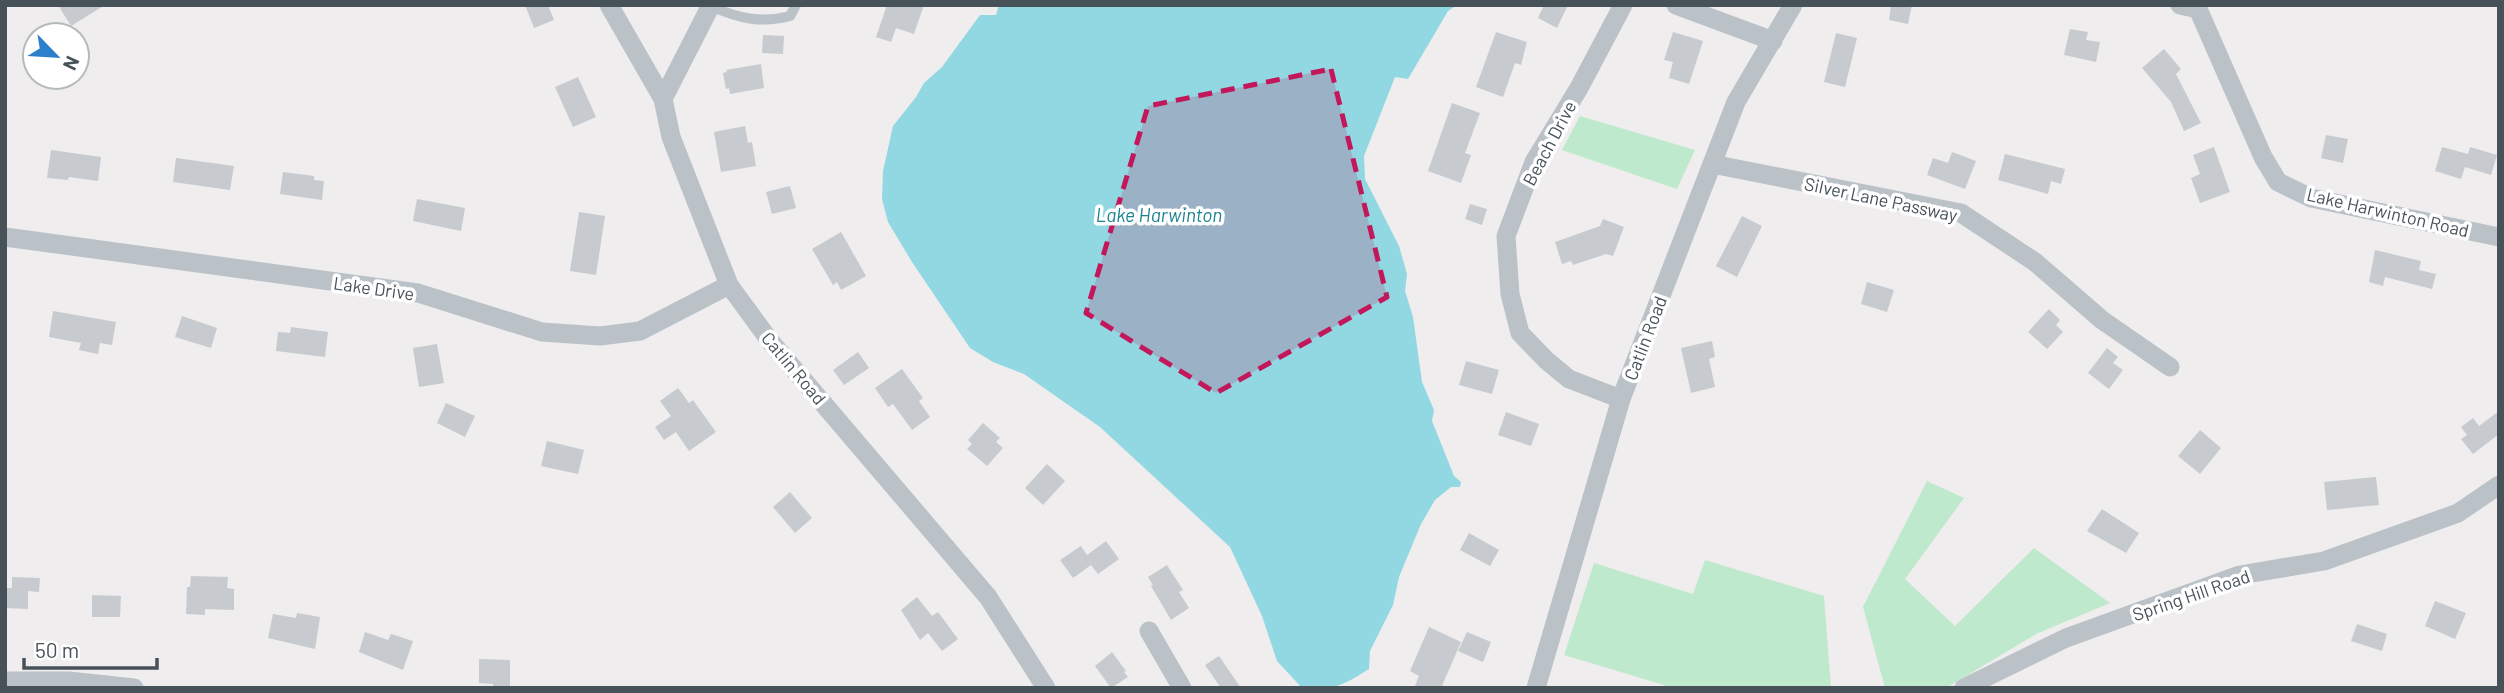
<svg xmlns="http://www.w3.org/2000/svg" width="2504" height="693" viewBox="0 0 2504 693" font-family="Barlow,sans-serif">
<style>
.green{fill:#bfe9cc}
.water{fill:#91d8e2}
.building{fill:#c7cbcf}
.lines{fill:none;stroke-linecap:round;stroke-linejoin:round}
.lane{stroke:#bac2c8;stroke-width:10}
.street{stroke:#bac2c8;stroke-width:19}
.marked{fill:#c2185b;fill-opacity:0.2;stroke:#c2185b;stroke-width:5;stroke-dasharray:14 9;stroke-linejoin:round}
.labels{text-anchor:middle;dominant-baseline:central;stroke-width:7;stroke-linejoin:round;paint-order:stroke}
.street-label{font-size:18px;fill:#475258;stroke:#fff}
.water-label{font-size:19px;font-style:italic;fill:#1a8290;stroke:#fff}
</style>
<rect width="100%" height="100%" fill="#efeded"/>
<path class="green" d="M1580,116L1695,150L1677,189L1562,150Z
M1927,481L1964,498L1905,579L1955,626L2034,548L2110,603L2036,634L1946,688H1885L1863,607Z
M1705,560L1824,596L1831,688H1664V685L1564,655L1594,563L1693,594Z"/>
<path class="water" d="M999,5H1457L1448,11L1408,79L1395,77L1364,156L1365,179L1399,246L1407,274L1405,291L1413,317L1422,382L1434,410L1432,421L1454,476L1461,482L1460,487H1451L1435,500L1421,524L1399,577L1393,605L1370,651L1369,669C1339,688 1337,688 1302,688L1277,661L1262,616L1230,547L1100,427L1024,374L993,362L970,348L912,262L888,222L882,199L883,171L893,126L916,97L924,83L942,67L980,15H996Z"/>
<path class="building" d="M58,5H105L71,26Z
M525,5H548L554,20L534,28Z
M887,5H924L914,34L896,28L891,42L876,37Z
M1544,5H1568L1557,28L1538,18Z
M1891,5H1912L1908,24L1889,20Z
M2070,29L2088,32L2086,40L2100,42L2096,62L2064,55Z
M1496,32L1527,42L1521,65L1515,63L1503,97L1476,87Z
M1673,32L1703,41L1689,84L1669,78L1673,62L1664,60Z
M1836,33L1857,38L1845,87L1824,82Z
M763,35L784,36L783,54L762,53Z
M2164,49L2181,69L2176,74L2201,123L2184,131L2171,102L2142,68Z
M761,64L764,88L730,94L729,88L726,89L723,73L727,72L726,70Z
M578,77L596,117L573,127L555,87Z
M1452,103L1480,113L1465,153L1471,155L1461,183L1428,171Z
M745,126L748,143L752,142L756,166L721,172L714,132Z
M2326,135L2348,139L2343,163L2321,158Z
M2214,147L2230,192L2200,203L2191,178L2200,174L2193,155Z
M2442,147L2468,154L2470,147L2497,155L2491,175L2465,167L2461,179L2435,171Z
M51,150L101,157L98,181L69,177L68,180L47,178Z
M1952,152L1976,161L1965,189L1927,175L1933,158L1948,163Z
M2005,154L2065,169L2061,184L2051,181L2048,194L1998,180Z
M176,158L234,166L230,190L173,182Z
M283,172L314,176V180L324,181L322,200L280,194Z
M790,186L796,208L772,214L766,192Z
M417,199L465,208L461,231L413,221Z
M1470,204L1487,209L1482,225L1465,219Z
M579,212L605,216L596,275L570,271Z
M1742,216L1762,226L1737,277L1716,266Z
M1603,219L1624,227L1613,256L1606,254L1573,265L1571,261L1562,264L1555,242L1600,226Z
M841,232L866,276L841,290L837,282L833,285L812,249Z
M2375,250L2421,261L2419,270L2436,274L2432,289L2385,277L2383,286L2369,282Z
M1867,282L1894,290L1887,312L1861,304Z
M2049,309L2060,320L2056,325L2063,332L2047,349L2028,332Z
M53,311L116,322L112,345L100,343L98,354L79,350L81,343L49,337Z
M182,316L217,328L211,348L175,337Z
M291,327L328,332L325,357L276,351L278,332L290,333Z
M1712,341L1715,357L1709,359L1715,387L1691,393L1681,348Z
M437,344L444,383L419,387L413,348Z
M2107,348L2118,357L2113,363L2123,370L2109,389L2088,373Z
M858,352L869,368L844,385L833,370Z
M1466,361L1499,370L1492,394L1459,385Z
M902,369L923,398L919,401L930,417L912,430L893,404L888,407L875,388Z
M678,388L689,403L693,400L716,432L689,451L676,432L664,440L655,427L671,416L660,401Z
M446,403L475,416L465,437L437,423Z
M2499,411V434L2473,454L2461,439L2467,435L2461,427L2473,418L2479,426Z
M1506,412L1539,424L1531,446L1498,435Z
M983,423L1000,438L996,442L1003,448L987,466L967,449L972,444L968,440Z
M2200,430L2221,448L2200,474L2178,456Z
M547,441L584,450L578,474L541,466Z
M1047,464L1065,481L1043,505L1025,488Z
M2376,477L2379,505L2327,510L2324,482Z
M790,492L812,518L795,533L773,507Z
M2102,509L2139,533L2126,553L2087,531Z
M1469,533L1499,550L1490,566L1460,550Z
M1106,541L1119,559L1098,574L1091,565L1073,578L1060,560L1081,546L1087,555Z
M1167,565L1183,590L1179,592L1189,608L1171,620L1151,586L1153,585L1148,577Z
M191,576L228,577L227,588L234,589V610L205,609V615L186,614L187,587H190Z
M12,577L40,578L39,592L28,591V609L5,608V588H12Z
M92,595L121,596L120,617H92Z
M917,597L932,616L938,612L958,639L942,651L928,633L920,640L901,610Z
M2435,601L2466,613L2455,639L2425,626Z
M297,613L320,617L315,649L268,638L273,614L296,618Z
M2357,624L2387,634L2382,651L2351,641Z
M1429,627L1461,642L1441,688H1414L1419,676L1410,671Z
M365,632L388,640L391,634L413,641L403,670L359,652Z
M1467,632L1491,642L1483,662L1458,651Z
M1112,652L1126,671L1124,672L1128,677L1111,688L1095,666Z
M1219,656L1241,688H1221L1205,665Z
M479,659L510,660V688H493V684L479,683Z"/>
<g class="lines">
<path class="lane" d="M710,6C738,18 761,24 790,16L796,5"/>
<path class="street" d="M609,5L663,99
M711,5L663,99L671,137L729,285L770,341L988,597L1046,688
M1676,5L1773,41
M2180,5L2198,9L2263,157L2278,182L2311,198L2499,237
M1712,164L1961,213L2035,262L2102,320L2170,367
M5,237L418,293L542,332L600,336L640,331L729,285
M1621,399L1569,379L1546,360L1520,333L1510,294L1506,236L1534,162L1579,88L1623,5
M1149,631L1182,688
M5,681H69L134,688
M1536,688L1621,399L1736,102L1793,5
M1964,688L2066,638L2240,575L2324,561L2458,513L2499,485"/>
</g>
<path class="marked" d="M1331,69L1387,297L1216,393L1086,313L1148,106Z"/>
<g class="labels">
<g class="street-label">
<text transform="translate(1549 143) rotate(-62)">Beach Drive</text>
<text transform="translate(1881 199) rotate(12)">Silver Lane Passway</text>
<text transform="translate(2388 212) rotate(13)">Lake Harwinton Road</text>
<text transform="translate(374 288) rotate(8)">Lake Drive</text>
<text transform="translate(1645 338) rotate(-69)">Catlin Road</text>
<text transform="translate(794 368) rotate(50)">Catlin Road</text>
<text transform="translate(2191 595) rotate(-19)">Spring Hill Road</text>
</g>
<g class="water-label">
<text x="1159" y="214">Lake Harwinton</text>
</g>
</g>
<rect width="2504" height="693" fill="none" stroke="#475258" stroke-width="14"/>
<g transform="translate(56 56) rotate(115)"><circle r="33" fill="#ffffff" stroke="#b5babc" stroke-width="2"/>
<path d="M0-5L12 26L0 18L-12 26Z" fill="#2c7fca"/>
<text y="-10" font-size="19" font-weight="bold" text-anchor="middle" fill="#475258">N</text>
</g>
<path d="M24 658v10h133v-10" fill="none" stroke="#475258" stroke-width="3.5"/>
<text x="35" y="658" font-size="21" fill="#475258" stroke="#ffffff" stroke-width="5" paint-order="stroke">50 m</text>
</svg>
